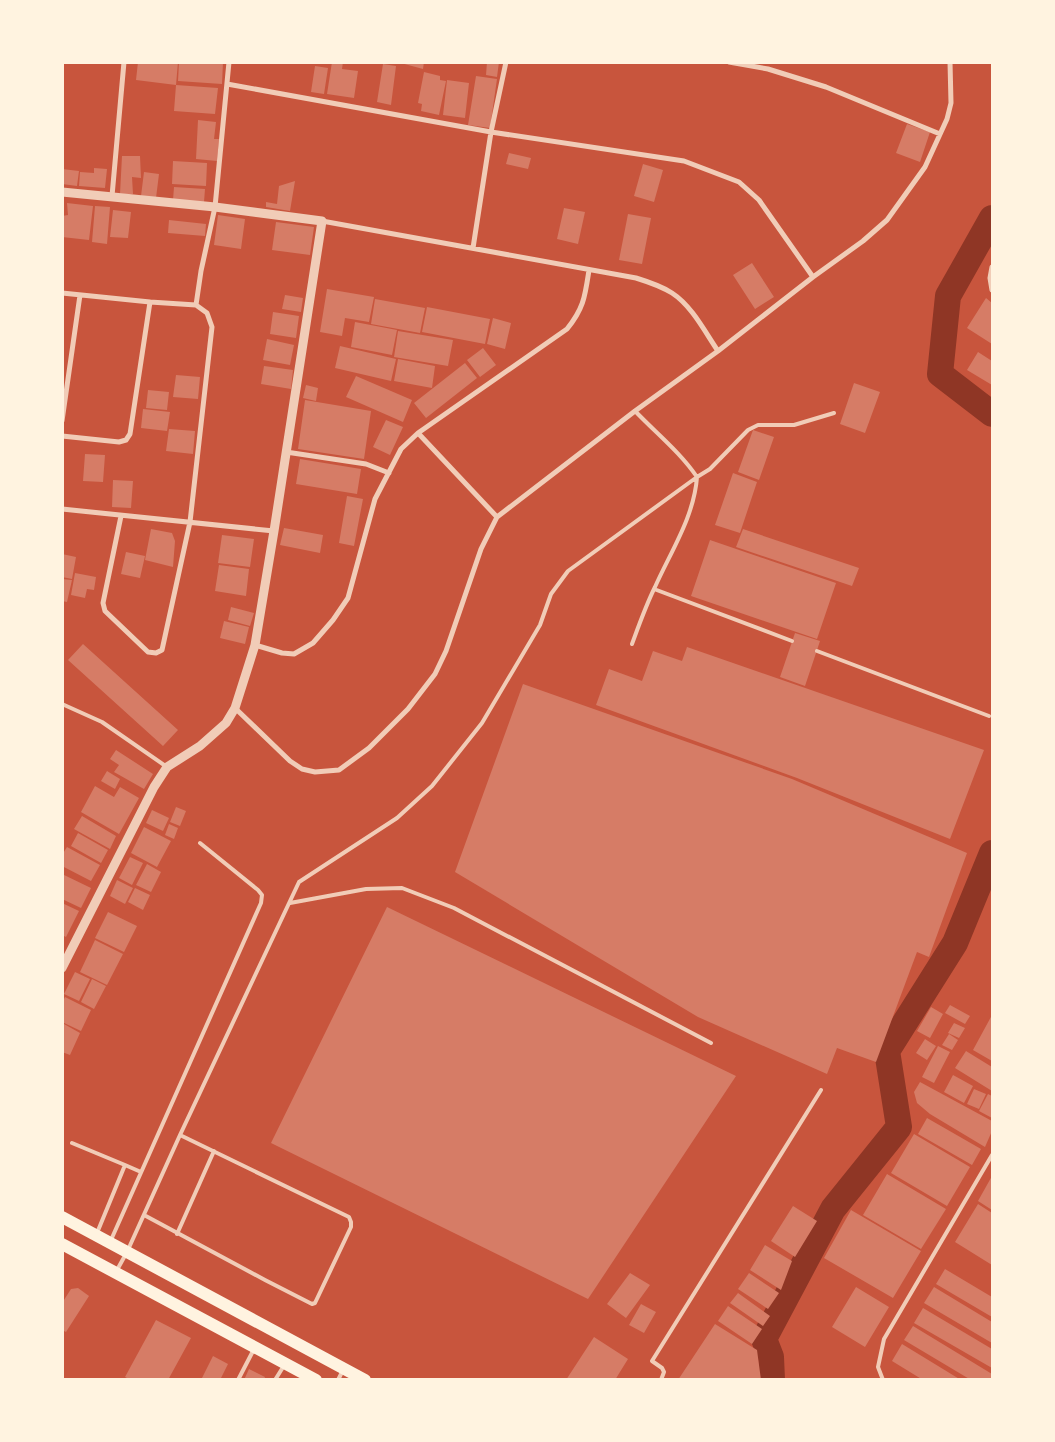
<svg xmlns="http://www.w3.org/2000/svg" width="1055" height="1442" viewBox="0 0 1055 1442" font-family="'DejaVu Sans',sans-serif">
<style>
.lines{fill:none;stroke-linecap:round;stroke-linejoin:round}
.river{stroke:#8f3625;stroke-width:26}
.building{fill:#d67c66}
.service{stroke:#f1ccb7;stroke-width:4}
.minor{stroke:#f1ccb7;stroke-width:5}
.tertiary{stroke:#f1ccb7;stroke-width:9}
.primary{stroke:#fff3e0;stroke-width:12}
</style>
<rect width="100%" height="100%" fill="#c8553d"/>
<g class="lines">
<path class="river" d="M992,218L948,296L940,374L992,414
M772,1380L771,1357L764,1339L833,1209L899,1127L887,1051L955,943L992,853"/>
</g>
<path class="building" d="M138,62H178L176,85L136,80Z
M179,62H223L222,84L178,81Z
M332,62H343L342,69L358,71L354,98L327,94Z
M397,62H424L423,69Z
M487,62H499L497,77L486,75Z
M383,64L396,66L391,105L377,102Z
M315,66L328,68L324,94L311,92Z
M424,72L440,76V80L446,81L439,115L421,111L422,104L418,103Z
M476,76L497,79L490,128L468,125Z
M447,80L469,83L465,118L443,115Z
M176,85L218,88L215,114L174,111Z
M198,120L216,122L214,139H219L217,161L196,159Z
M907,124L930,132L920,162L896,153Z
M509,153L531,158L528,169L506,164Z
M122,156H140L141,178L132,177L133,194H120Z
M173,161L207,163L206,186L172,184Z
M643,164L663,170L654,202L634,196Z
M94,168L107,169L105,188L79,186L80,172L94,173Z
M62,169L79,171L77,186L62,184Z
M144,172L159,174L156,198L141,196Z
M295,181L290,211L266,207V202L277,204L279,186Z
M174,187L205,189L204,202L173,200Z
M67,203L93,206L89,240L62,237V216L68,215Z
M95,206L110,207L107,244L92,242Z
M564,208L585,212L578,244L557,239Z
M113,210L131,212L128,238L110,237Z
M628,214L651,218L642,264L619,260Z
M218,215L245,219L241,249L214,245Z
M169,220L206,224L205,236L168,233Z
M276,222L314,227L310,255L272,250Z
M752,263L774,297L755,309L733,275Z
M327,289L374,297L369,322L345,318L342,336L320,332Z
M285,295L303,298L301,312L282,309Z
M986,298L992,303V344L967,328Z
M375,299L425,308L420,333L371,324Z
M427,307L490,319L485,344L422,332Z
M273,312L299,316L296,338L270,334Z
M493,318L511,323L505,349L487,344Z
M355,322L397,330L392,355L351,347Z
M398,331L453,340L448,366L394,357Z
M267,339L294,345L290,365L263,360Z
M340,346L396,359L391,381L335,368Z
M483,348L496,365L480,377L467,360Z
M978,352L992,361V385L967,370Z
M398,359L435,366L432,388L394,381Z
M465,363L477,378L426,418L414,403Z
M264,366L293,370L291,389L261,384Z
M176,375L200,377L198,399L173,397Z
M356,376L412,400L403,422L346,397Z
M854,383L880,392L865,433L840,424Z
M306,385L318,388L316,401L303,398Z
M148,390L169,392L167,410L146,408Z
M305,400L371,411L364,459L298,449Z
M143,409L170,412L167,431L141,428Z
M386,420L403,427L390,455L373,447Z
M169,429L195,431L193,454L166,451Z
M753,430L774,437L759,480L738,472Z
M85,454L105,455L103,482L83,481Z
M300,459L361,469L357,494L296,484Z
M733,473L757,482L740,533L715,525Z
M113,480L133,481L131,508L112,507Z
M347,496L363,499L354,546L339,543Z
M284,528L323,535L320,553L280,545Z
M151,529L172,533L175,541L173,567L145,560Z
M743,529L859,568L852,586L736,547Z
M222,535L254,539L250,567L218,563Z
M710,540L836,583L817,639L691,596Z
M126,552L145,556L140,578L121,574Z
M62,554L76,557L72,579L62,577Z
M219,565L249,569L246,596L215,591Z
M75,573L96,577L94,590L87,589L85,598L71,595Z
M62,579L72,580L67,602L62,601Z
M231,607L254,613L250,626L228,620Z
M224,621L249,627L245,644L220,638Z
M795,633L820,641L805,686L780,677Z
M83,644L178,730L163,746L68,660Z
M687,647L984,750L950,839L797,778L596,705L609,669L642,681L653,651L682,661Z
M523,684L792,779L967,853L929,957L917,952L876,1062L837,1048L827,1074L698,1017L455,872Z
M116,750L153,774L144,789L114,772L119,765L110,759Z
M107,771L120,779L115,789L101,781Z
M95,786L114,797L120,787L139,798L119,834L81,812Z
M176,807L186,811L180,826L170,822Z
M152,810L169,818L163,831L146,823Z
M82,816L116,836L110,849L74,829Z
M169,824L178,828L174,839L165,835Z
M144,827L171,841L157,867L131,853Z
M78,833L108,850L101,863L71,846Z
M67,847L100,865L91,881L62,866V855Z
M130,857L143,863L132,885L119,878Z
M147,864L161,872L151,892L136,885Z
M62,874L91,888L81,908L62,899Z
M117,880L133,888L125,904L110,896Z
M135,888L150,895L143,910L128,902Z
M62,903L79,911L66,937L62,935Z
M387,907L736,1076L588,1299L271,1143Z
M108,912L137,926L124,952L95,938Z
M95,940L123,954L107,985L80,972Z
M75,972L90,979L79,1001L64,994Z
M92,979L106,986L94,1009L81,1002Z
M65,997L91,1010L81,1031L62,1022V1003Z
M950,1005L970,1016L965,1024L945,1013Z
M931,1007L943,1014L930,1038L917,1031Z
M992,1015V1061L973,1050Z
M954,1023L965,1028L959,1038L948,1033Z
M64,1024L80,1033L70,1055L62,1052Z
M949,1034L958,1040L952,1050L942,1045Z
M925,1039L936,1046L927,1060L916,1053Z
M938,1046L950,1052L934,1083L922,1077Z
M966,1051L992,1067V1091L955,1068Z
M953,1075L973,1086L964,1103L944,1092Z
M920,1082L992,1121V1131L985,1147L930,1114L917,1103L914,1092Z
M974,1089L986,1094L979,1109L967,1104Z
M988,1094L992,1096V1118L979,1111Z
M927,1118L981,1149L972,1165L918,1134Z
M914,1134L970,1167L947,1206L891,1173Z
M887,1174L946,1209L921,1249L863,1215Z
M992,1176V1210L978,1201Z
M978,1204L992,1213V1265L955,1242Z
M793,1206L817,1221L795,1257L771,1241Z
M851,1210L921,1251L893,1298L824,1258Z
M765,1245L792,1261L781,1290L750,1270Z
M945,1269L992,1297V1317L936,1284Z
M630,1273L650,1285L626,1318L607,1304Z
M749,1273L779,1293L768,1309L738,1289Z
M856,1287L889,1307L865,1347L832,1327Z
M934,1287L992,1322V1343L924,1303Z
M78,1288L89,1296L66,1332L62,1330V1303L71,1289Z
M738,1293L770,1316L763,1326L730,1303Z
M641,1304L656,1312L644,1333L629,1325Z
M728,1306L762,1329L752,1344L718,1321Z
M923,1308L992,1349V1368L914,1323Z
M156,1320L191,1338L168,1380H131L125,1377Z
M715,1324L757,1350L761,1380H678Z
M913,1326L992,1374V1380H971L904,1340Z
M594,1337L628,1359L615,1380H566Z
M902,1344L961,1380H923L892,1361Z
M213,1356L228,1364L220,1380H201Z
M249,1369L265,1377L264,1380H244Z"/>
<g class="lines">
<path class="service" d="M654,589L792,641
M632,644C639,625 646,605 655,587C671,551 694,517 697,477L710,469L748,430L758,425H794L834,413
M817,651L989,716
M62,704L102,722L167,767
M62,796V812
M290,903L366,889L402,888L454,908L711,1043
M72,1143L125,1165L97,1233
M125,1165L141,1172
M144,1215L265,1280L312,1304L315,1303L351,1227V1222L349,1217L180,1135
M177,1234L214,1151
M111,1240L261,903L262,895L258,890L200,843
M117,1270L127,1252L180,1135L299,882L397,818L432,786L482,723L540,625L551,594L568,571L697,477C680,452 656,433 635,411
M238,1380L254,1349
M275,1380L285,1364
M338,1380L343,1370
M661,1380L664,1372L662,1368L652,1361L821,1090
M883,1380L878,1367L884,1339L992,1155"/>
<path class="minor" d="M729,62L768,69L826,87L940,134
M227,84L491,132L684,161L739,182L759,200L813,277
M112,196L124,62
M322,221L636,278C649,282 661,286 672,293C692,306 705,332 718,351
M473,248L491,132L506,62
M992,267L990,278L992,290
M62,293L150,302L196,305
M196,305L201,271L215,207L229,62
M62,421L80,295
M418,433L497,517
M62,436L119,442L126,440L130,434L150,302
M286,452L366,464L389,473
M62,509L274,531
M121,516L103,603L105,611L148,652L156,653L162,650L190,522L212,327L207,313L196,305
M255,645L282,653L294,654L313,643L333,620L348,598L375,499L401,449L418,433L567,329C584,308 585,296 589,270
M235,708L290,761L302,769L315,772L339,770L369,748L408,709L435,674L446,651L481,549L497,517L635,411L718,351L813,277L863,241L887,220L925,167L947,119L951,103L950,62"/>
<path class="tertiary" d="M62,192L215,207L322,221L274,531L255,645L235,708L226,723L200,746L167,767L154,787L62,968"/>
<path class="primary" d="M62,1217L365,1380
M62,1244L316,1380"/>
</g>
<rect width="1055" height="1442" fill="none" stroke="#fff3e0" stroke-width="128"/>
</svg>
